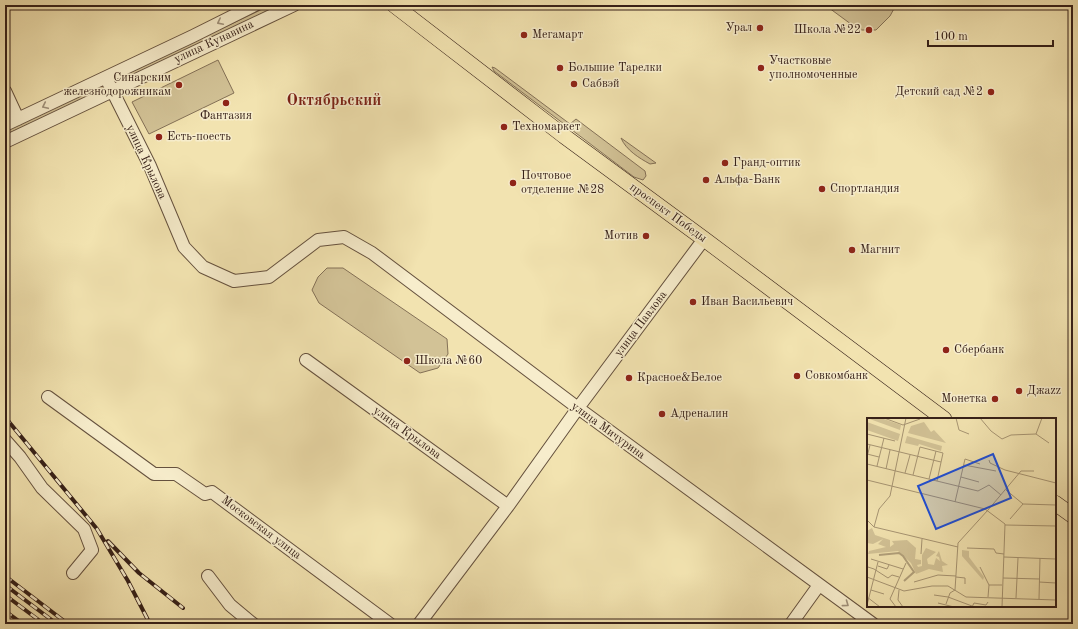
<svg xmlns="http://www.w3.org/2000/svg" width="1078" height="629" viewBox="0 0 1078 629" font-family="'Old Standard TT',serif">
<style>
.green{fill:#d2c296;stroke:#847157}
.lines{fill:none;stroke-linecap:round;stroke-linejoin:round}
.minor-casing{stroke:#65513e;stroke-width:14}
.major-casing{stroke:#362018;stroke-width:16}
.minor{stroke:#f7edcc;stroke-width:12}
.major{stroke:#f2e3b0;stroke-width:15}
.rail-casing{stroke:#362018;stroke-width:4}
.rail{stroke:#f7edcc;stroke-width:2.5;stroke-dasharray:8;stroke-linecap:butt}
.oneway{stroke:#a0917b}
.poi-dot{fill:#8f2418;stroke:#f7edcc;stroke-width:1.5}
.labels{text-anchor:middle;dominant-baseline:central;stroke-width:3;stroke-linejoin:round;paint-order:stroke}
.poi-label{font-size:12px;fill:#362018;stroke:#f7edcc;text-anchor:start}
.street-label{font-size:12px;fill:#362018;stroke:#f7edcc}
.district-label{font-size:16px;font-weight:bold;fill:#7a1f14;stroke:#f7edcc}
.inset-river{fill:none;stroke:#b2a17c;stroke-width:2}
.inset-road{fill:none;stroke:#a79573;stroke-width:1}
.view{fill:#1d4ed8;fill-opacity:0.15;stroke:#1d4ed8;stroke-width:2}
.inset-edge{fill:none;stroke:#362018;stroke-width:2}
</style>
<rect width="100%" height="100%" fill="#f2e3b0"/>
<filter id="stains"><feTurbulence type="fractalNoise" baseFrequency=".005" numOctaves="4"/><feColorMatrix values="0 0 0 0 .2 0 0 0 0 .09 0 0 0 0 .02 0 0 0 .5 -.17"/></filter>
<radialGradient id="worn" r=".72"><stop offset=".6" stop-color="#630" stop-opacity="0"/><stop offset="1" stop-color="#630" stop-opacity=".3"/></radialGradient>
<path class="green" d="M271,5H280L119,82H116V79Z
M825,5H896L890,16L876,30H859Z
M218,60L234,93L149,134L132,102Z
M492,67L495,68L570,124L576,119L645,171L646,176L643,180L634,177L494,71Z
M102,86L105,87V90L5,135V131Z
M621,138L656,163L650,164C639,158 626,150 621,138Z
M327,268H343L447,339L448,354L438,368L420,373L319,303L312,290L318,277Z"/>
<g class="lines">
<g class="minor-casing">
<path id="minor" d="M106,78L150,166L184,247L203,267L234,281L269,277L318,240L344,237L372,253L578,408L873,624
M5,91L18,119
M5,125L193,36L255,5
M5,142L294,5
M306,360L508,506
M48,397L154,474H176L205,494L212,492L390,624
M5,440L20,457L42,488L84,529L92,550L73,573
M208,576L230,605L253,624
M419,624L508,506L578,408L704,239
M791,624L819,585"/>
</g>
<g class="major-casing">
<path id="major" d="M394,5L564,136L704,239L944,419
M1055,503L1073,516"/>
</g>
<use href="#minor" class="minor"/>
<use href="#major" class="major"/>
<g class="rail-casing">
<path id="rail" d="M5,417L97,529L128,581L150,624
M108,541L139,573L183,608
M5,576L68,624
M5,585L57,624
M5,595L44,624
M5,611L23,624"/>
</g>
<use href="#rail" class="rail"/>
</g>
<defs><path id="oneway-chevron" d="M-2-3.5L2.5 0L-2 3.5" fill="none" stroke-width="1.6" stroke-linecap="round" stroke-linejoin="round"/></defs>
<g class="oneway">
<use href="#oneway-chevron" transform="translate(220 22) rotate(153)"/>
<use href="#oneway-chevron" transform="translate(45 106) rotate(155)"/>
<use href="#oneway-chevron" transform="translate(846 604) rotate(36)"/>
</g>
<g class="poi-dot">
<circle cx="760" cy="28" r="4"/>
<circle cx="869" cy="30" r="4"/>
<circle cx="524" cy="35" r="4"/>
<circle cx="560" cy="68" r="4"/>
<circle cx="761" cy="68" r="4"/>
<circle cx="574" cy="84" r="4"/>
<circle cx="179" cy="85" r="4"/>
<circle cx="991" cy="92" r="4"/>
<circle cx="226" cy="103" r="4"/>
<circle cx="504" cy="127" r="4"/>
<circle cx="159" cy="137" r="4"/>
<circle cx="725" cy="163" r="4"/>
<circle cx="706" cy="180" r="4"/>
<circle cx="513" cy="183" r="4"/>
<circle cx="822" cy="189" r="4"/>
<circle cx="646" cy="236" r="4"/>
<circle cx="852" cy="250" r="4"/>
<circle cx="693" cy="302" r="4"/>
<circle cx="946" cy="350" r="4"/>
<circle cx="407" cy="361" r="4"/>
<circle cx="797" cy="376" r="4"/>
<circle cx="629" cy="378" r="4"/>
<circle cx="1019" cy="391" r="4"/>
<circle cx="995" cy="399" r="4"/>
<circle cx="662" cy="414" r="4"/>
</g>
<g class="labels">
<g class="poi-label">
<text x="752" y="28" text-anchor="end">Урал</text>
<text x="861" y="30" text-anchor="end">Школа №22</text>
<text x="532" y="35">Мегамарт</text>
<text x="769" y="61">Участковые<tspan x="769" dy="14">уполномоченные</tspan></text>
<text x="568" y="68">Большие Тарелки</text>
<text x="171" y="78" text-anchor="end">Синарским<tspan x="171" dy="14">железнодорожникам</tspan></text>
<text x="582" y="84">Сабвэй</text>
<text x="983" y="92" text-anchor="end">Детский сад №2</text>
<text x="226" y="116" text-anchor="middle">Фантазия</text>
<text x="512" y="127">Техномаркет</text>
<text x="167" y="137">Есть-поесть</text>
<text x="733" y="163">Гранд-оптик</text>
<text x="521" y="176">Почтовое<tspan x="521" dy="14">отделение №28</tspan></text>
<text x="714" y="180">Альфа-Банк</text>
<text x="830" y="189">Спортландия</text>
<text x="638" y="236" text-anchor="end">Мотив</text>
<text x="860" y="250">Магнит</text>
<text x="701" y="302">Иван Васильевич</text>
<text x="954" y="350">Сбербанк</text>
<text x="415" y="361">Школа №60</text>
<text x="805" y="376">Совкомбанк</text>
<text x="637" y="378">Красное&amp;Белое</text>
<text x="1027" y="391">Джаzz</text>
<text x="987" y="399" text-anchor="end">Монетка</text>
<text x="670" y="414">Адреналин</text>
</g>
<g class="street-label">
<text transform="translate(214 42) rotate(-25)">улица Кунавина</text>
<text transform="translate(146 162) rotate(65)">улица Крылова</text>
<text transform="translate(668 213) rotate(36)">проспект Победы</text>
<text transform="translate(641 324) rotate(-53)">улица Павлова</text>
<text transform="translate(608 431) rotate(36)">улица Мичурина</text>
<text transform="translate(407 433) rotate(36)">улица Крылова</text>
<text transform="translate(261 528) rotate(37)">Московская улица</text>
</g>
<g class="district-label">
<text x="334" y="101">Октябрьский</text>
</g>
</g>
<g transform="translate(867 418)">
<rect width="189" height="189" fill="#f2e3b0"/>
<path d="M0,0H14L34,7L33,12ZM0,4L33,16L31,23L0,12ZM57,4L64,14L67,12L79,25L41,15L44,8ZM40,18L75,28L74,33L52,26L51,28L38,25ZM5,110L8,117L23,122V129L27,126L25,123L40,122L49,130L48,141L54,142V146L50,147L51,149L55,148V137L59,130L69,134L60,141L61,146L67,147L69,140L73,143L72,139L69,138L72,133L75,143L81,147L75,148L76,154L62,151L49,156L44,145L31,133L1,136L2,133L19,129L11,126L16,121L6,126L0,125V113ZM95,132L102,133V139L117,159L116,162L95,138Z" fill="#d2c296"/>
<path class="inset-river" d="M12,137L32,135L36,138L47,154L37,163"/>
<path class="inset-road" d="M17,0L36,7L53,1M89,0L92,12L102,16M113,0L124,13L135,21L144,17L169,16L175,0M0,16L28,23M169,16L182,25M0,26L74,44M0,36L12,39M0,39L3,27M122,42L123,45L138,52L189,65M0,46L111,73L122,67L134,77M97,47L129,53M10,48L17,20M19,51L23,32M38,55L43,37M46,57L53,29L76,35L70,63M94,59L112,64M62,61L69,33M0,62L118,91L138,106L135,189M139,72L156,86L189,87M88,84L98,41L113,46M121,92L154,53H167M143,101L156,86M0,102L7,109L91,129M138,107L189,108M7,109L12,91L23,78L39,0M100,130L127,131L129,135L137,136M54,136L55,121M137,139L189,141M4,141L36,151M11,148L20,151L22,147M113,149L122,167M0,152L1,149L7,151L21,160L25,157L32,159M0,159L37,173L65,168H81L99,179L189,182M89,159L98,160V166M136,160L173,161M47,164L71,157L89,158M172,164L189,165M122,167H135M4,172L17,176M32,172L31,182L36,189M88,172L91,125L121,92M67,177L81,179L105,188M0,179L13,189M121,179L122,167M149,180L151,140M172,181L173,140M71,185L87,189M79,186L83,175L88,172M0,187L11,144M29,189L23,181L39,145M105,189L107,185L119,187L121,184"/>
<path class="view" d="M126,36L144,80L69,111L51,68Z"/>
<rect width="189" height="189" class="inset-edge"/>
</g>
<rect width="1078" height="629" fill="none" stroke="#f2e3b0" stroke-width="20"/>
<rect x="6" y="6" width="1066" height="617" fill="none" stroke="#362018" stroke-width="2"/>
<rect x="10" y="10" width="1058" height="609" fill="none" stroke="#362018"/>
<path d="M928 40v6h125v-6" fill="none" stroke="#362018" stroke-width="2"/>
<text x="934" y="40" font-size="12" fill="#362018" stroke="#f7edcc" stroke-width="3" paint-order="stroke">100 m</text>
<rect width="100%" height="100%" filter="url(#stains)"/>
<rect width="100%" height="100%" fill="url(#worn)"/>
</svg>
